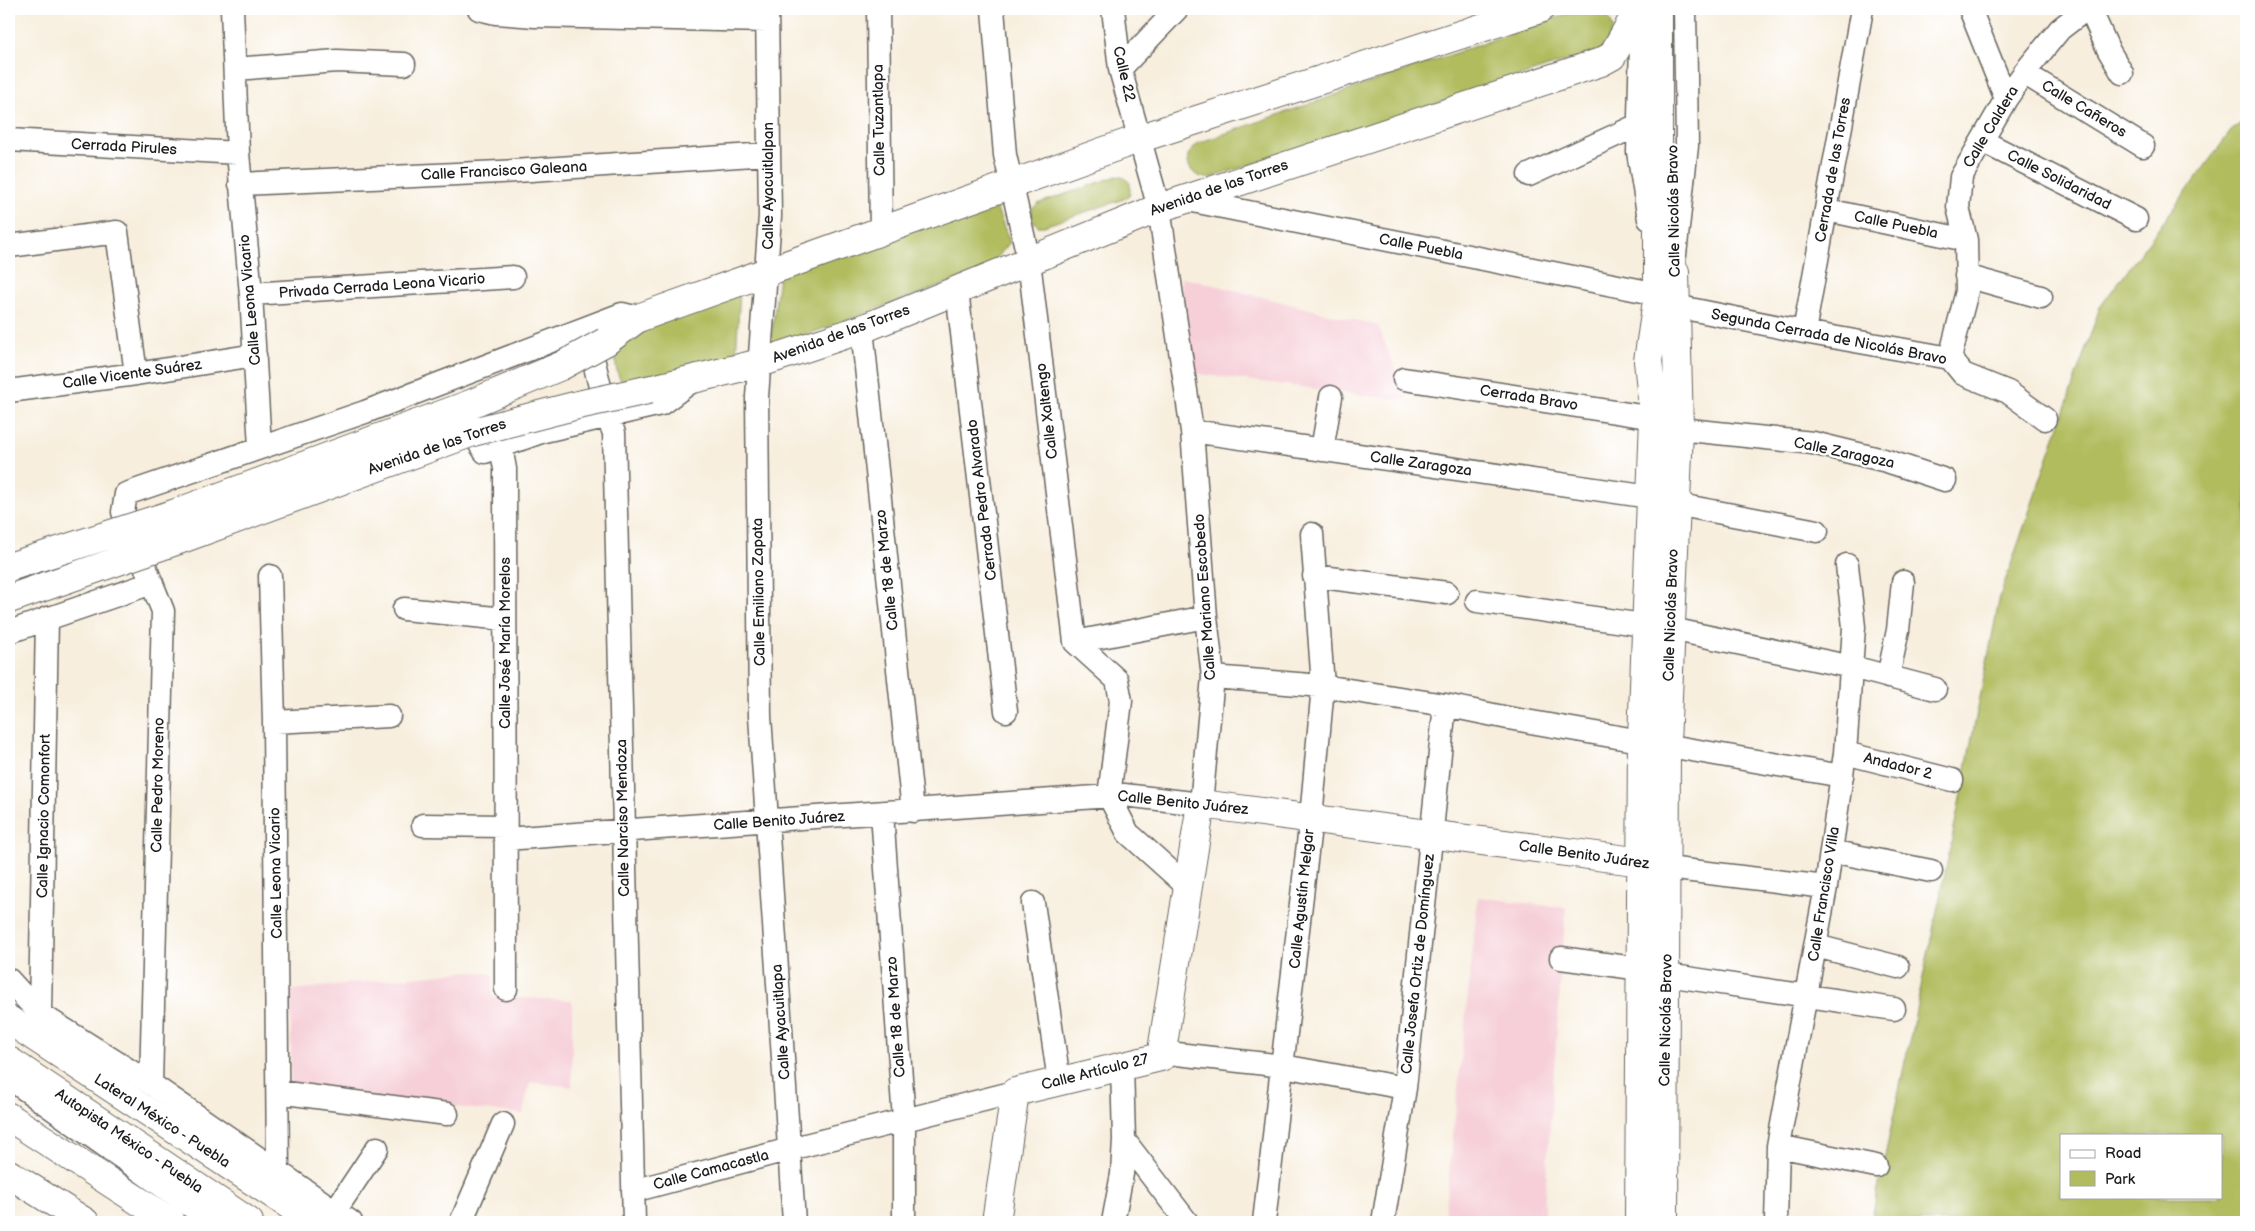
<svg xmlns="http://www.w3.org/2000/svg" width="2255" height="1231" viewBox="0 0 2255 1231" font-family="'Balsamiq Sans',sans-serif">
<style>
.built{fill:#f6cfd8}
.green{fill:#b0bc5d;stroke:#666c3c;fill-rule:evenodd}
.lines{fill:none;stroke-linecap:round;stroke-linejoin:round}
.minor-casing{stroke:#696660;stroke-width:25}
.major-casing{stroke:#696660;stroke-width:30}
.highway-casing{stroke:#696660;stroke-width:30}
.minor{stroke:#fff;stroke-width:22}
.major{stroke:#fff;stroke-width:28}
.highway{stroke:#fff;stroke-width:28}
.major-bridge-casing{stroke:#696660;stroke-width:30;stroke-linecap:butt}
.major-bridge{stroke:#fff;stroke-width:28}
.labels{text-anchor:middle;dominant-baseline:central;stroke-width:4.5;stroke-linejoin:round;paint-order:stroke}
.street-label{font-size:15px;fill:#1c1c1c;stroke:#fff}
</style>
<rect width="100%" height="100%" fill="#fff"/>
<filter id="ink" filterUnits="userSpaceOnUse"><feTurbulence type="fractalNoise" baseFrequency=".02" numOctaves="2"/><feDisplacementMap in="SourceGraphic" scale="10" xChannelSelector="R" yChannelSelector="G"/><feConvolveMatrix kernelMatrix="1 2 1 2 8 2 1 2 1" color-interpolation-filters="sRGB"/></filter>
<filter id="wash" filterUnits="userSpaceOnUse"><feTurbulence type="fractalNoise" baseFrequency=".0096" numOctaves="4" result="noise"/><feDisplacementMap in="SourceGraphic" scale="20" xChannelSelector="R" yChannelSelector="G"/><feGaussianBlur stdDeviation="1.12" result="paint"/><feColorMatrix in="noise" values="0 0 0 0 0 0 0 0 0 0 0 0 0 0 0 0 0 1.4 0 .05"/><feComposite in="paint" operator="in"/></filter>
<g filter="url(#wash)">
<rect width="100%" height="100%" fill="#f7eedd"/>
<path class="built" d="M1181,277L1378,326L1408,401L1200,374L1187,360Z
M1478,897L1566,908L1543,1222H1444Z
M469,971L493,974L492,997L572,1000V1087L530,1082L523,1114L291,1090V990Z"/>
<path class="green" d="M1581,9C1597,9 1609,11 1613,29L1603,49L1210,178C1196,179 1186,169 1188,155L1198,143Z
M2246,120V1222H1871L1948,859L2000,596L2100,307L2231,131ZM2061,1135H2221V1197H2061Z
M1117,176L1125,178L1130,183V194L1124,199L1044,226H1038L1031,219L1032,209L1037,204Z
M992,197L1010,242L989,268L770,348L779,275Z
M740,291L736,356L627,388C612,373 614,356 622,338Z"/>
</g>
<g filter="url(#ink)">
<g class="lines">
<g class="minor-casing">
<path id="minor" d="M232,9L238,153L251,294L260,447
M479,9L496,13L535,16L767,21
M767,9L770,216L757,397L760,716L794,1222
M878,9L881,232
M993,9L1005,155L1029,261L1075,642L1117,680L1121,701L1109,796L1128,833L1188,887
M1642,9L1638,152L1649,219
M1970,9L2006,99
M2090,9L2109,51L2122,73
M235,69L337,61L404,64
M1120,69L1177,9
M2024,73L2143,146
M9,140L238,153
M1982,141L2136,219
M1529,175L1638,125
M240,184L500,172L768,154
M1183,199L1658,294L1675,306L1804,332L1950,358L1963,374L2008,392L2045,419
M1827,210L1966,240
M9,246L117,232L136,374
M1674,264L1687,146L1685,9
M1966,276L2041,297
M957,290L1006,711
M251,294L513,277
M862,329L913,811
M1804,332L1862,9
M587,334L607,415L614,433L634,1222
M1950,358L1967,291L1966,240L1958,207L1961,177L2006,99L2024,73L2060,29L2086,9
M1404,379L1654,418L1679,429L1813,443L1887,461L1945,480
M9,391L136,374L255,355
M464,420L485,452L544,431L661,404L692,381
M1192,431L1650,497L1675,504L1817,531
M501,447L505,469L506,989
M1322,450L1331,397
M270,576L274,722L278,1171
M1314,576L1447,593
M1477,601L1671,629L1852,667L1935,689
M404,609L505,619
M9,632L152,583
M1075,642L1206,617
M1213,677L1323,686L1445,705L1508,718L1842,776
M1888,677L1898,630L1903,582
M274,722L389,716
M1845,753L1952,780
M882,813L904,1120V1222
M423,825L505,826
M505,839L1124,795L1201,804L1213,677L1206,617L1192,431L1159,208L1120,69L1113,9
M1831,851L1931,871
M1667,868L1826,887
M1033,903L1059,1081
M1816,946L1898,967
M1561,958L1641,969
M1667,975L1894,1009
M9,980L40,1014L151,1084L351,1222
M40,1014L47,618
M1161,1057L1177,1054L1283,1066L1405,1088
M9,1078L213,1222
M151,1084L163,611L123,512L126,494L365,412L622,314L638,318
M278,1092L447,1114
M1124,1140L1187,1222
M1778,1146L1876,1166
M633,1191L790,1149L1015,1092
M335,1211L377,1148
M461,1222L503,1124
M1113,1222L1122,1174L1124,1140L1122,1065
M1264,1222L1311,818L1323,686L1312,534
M1383,1222L1405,1088L1445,705
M1776,1222L1778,1146L1826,887L1845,753L1854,627L1847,565"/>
</g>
<g class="major-casing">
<path id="major" d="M605,342L638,318L1141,138L1540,9
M652,389L760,363L862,329L1159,208L1601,62L1612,56L1639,9
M996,1222L1015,1092L1161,1057L1201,804L1642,862L1660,866
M1639,1222L1642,740L1654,418L1648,361L1658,294V9
M1664,1222L1666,745L1679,429L1675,272"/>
</g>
<g class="highway-casing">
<path id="highway" d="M9,1020L315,1222
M9,1061L249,1222
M9,1117L171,1222
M9,1174L85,1222"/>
</g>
<use href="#minor" class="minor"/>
<use href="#major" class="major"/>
<use href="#highway" class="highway"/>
<g class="major-bridge-casing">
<path id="major-bridge" d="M9,567L176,513L468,405L561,366L605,342
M9,599L187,537L473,432L578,405L652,389"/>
</g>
<use href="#major-bridge" class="major-bridge"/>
</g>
</g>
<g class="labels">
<g class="street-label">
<text transform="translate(1124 74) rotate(77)">Calle 22</text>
<text transform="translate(2084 109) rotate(31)">Calle Cañeros</text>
<text transform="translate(879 120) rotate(-91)">Calle Tuzantlapa</text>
<text transform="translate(1991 127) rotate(-59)">Calle Caldera</text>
<text transform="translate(124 147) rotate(3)">Cerrada Pirules</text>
<text transform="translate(1833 170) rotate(-80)">Cerrada de las Torres</text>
<text transform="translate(504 171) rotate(-3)">Calle Francisco Galeana</text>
<text transform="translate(2059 180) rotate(27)">Calle Solidaridad</text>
<text transform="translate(768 186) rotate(-90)">Calle Ayacuitlalpan</text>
<text transform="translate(1219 188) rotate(-19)">Avenida de las Torres</text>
<text transform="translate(1674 211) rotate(-91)">Calle Nicolás Bravo</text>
<text transform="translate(1896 225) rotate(12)">Calle Puebla</text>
<text transform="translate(1421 247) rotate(11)">Calle Puebla</text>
<text transform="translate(382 286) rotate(-4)">Privada Cerrada Leona Vicario</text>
<text transform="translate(250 300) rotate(-95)">Calle Leona Vicario</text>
<text transform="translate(841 334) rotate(-20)">Avenida de las Torres</text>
<text transform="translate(1829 337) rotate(11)">Segunda Cerrada de Nicolás Bravo</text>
<text transform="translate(132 374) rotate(-8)">Calle Vicente Suárez</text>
<text transform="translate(1529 398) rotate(9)">Cerrada Bravo</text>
<text transform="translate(1047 411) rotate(-97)">Calle Xaltengo</text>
<text transform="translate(437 447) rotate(-19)">Avenida de las Torres</text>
<text transform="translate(1844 453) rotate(12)">Calle Zaragoza</text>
<text transform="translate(1421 464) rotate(8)">Calle Zaragoza</text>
<text transform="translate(982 500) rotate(-97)">Cerrada Pedro Alvarado</text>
<text transform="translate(887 570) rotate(-96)">Calle 18 de Marzo</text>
<text transform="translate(759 592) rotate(-91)">Calle Emiliano Zapata</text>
<text transform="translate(1205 597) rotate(-94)">Calle Mariano Escobedo</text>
<text transform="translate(1671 615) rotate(-88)">Calle Nicolás Bravo</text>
<text transform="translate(505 643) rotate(-90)">Calle José María Morelos</text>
<text transform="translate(1898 766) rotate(14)">Andador 2</text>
<text transform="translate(158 785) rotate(-89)">Calle Pedro Moreno</text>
<text transform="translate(1183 803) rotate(6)">Calle Benito Juárez</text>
<text transform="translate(44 816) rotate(-89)">Calle Ignacio Comonfort</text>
<text transform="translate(623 818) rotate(-91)">Calle Narciso Mendoza</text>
<text transform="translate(779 821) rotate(-4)">Calle Benito Juárez</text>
<text transform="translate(1584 855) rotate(8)">Calle Benito Juárez</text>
<text transform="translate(276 873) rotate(-91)">Calle Leona Vicario</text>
<text transform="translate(1824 894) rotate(-81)">Calle Francisco Villa</text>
<text transform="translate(1302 899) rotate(-84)">Calle Agustín Melgar</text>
<text transform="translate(1418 964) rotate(-84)">Calle Josefa Ortiz de Domínguez</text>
<text transform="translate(896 1017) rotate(-94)">Calle 18 de Marzo</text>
<text transform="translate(1666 1020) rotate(-89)">Calle Nicolás Bravo</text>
<text transform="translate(781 1022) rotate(-94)">Calle Ayacuitlapa</text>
<text transform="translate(1095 1072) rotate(-14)">Calle Artículo 27</text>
<text transform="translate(162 1121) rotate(33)">Lateral México - Puebla</text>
<text transform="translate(129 1141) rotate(34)">Autopista México - Puebla</text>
<text transform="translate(711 1170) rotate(-15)">Calle Camacastla</text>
</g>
</g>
<rect width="2255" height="1231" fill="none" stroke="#fff" stroke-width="30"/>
<rect x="2060" y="1134" width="162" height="65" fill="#ffffff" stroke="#a4a4a4"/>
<rect x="2070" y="1150" width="25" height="8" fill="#ffffff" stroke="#a4a4a4"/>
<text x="2105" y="1158" font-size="15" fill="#1c1c1c">Road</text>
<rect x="2070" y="1171" width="25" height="15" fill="#b0bc5d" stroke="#a4a4a4"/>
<text x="2105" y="1184" font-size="15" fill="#1c1c1c">Park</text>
</svg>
